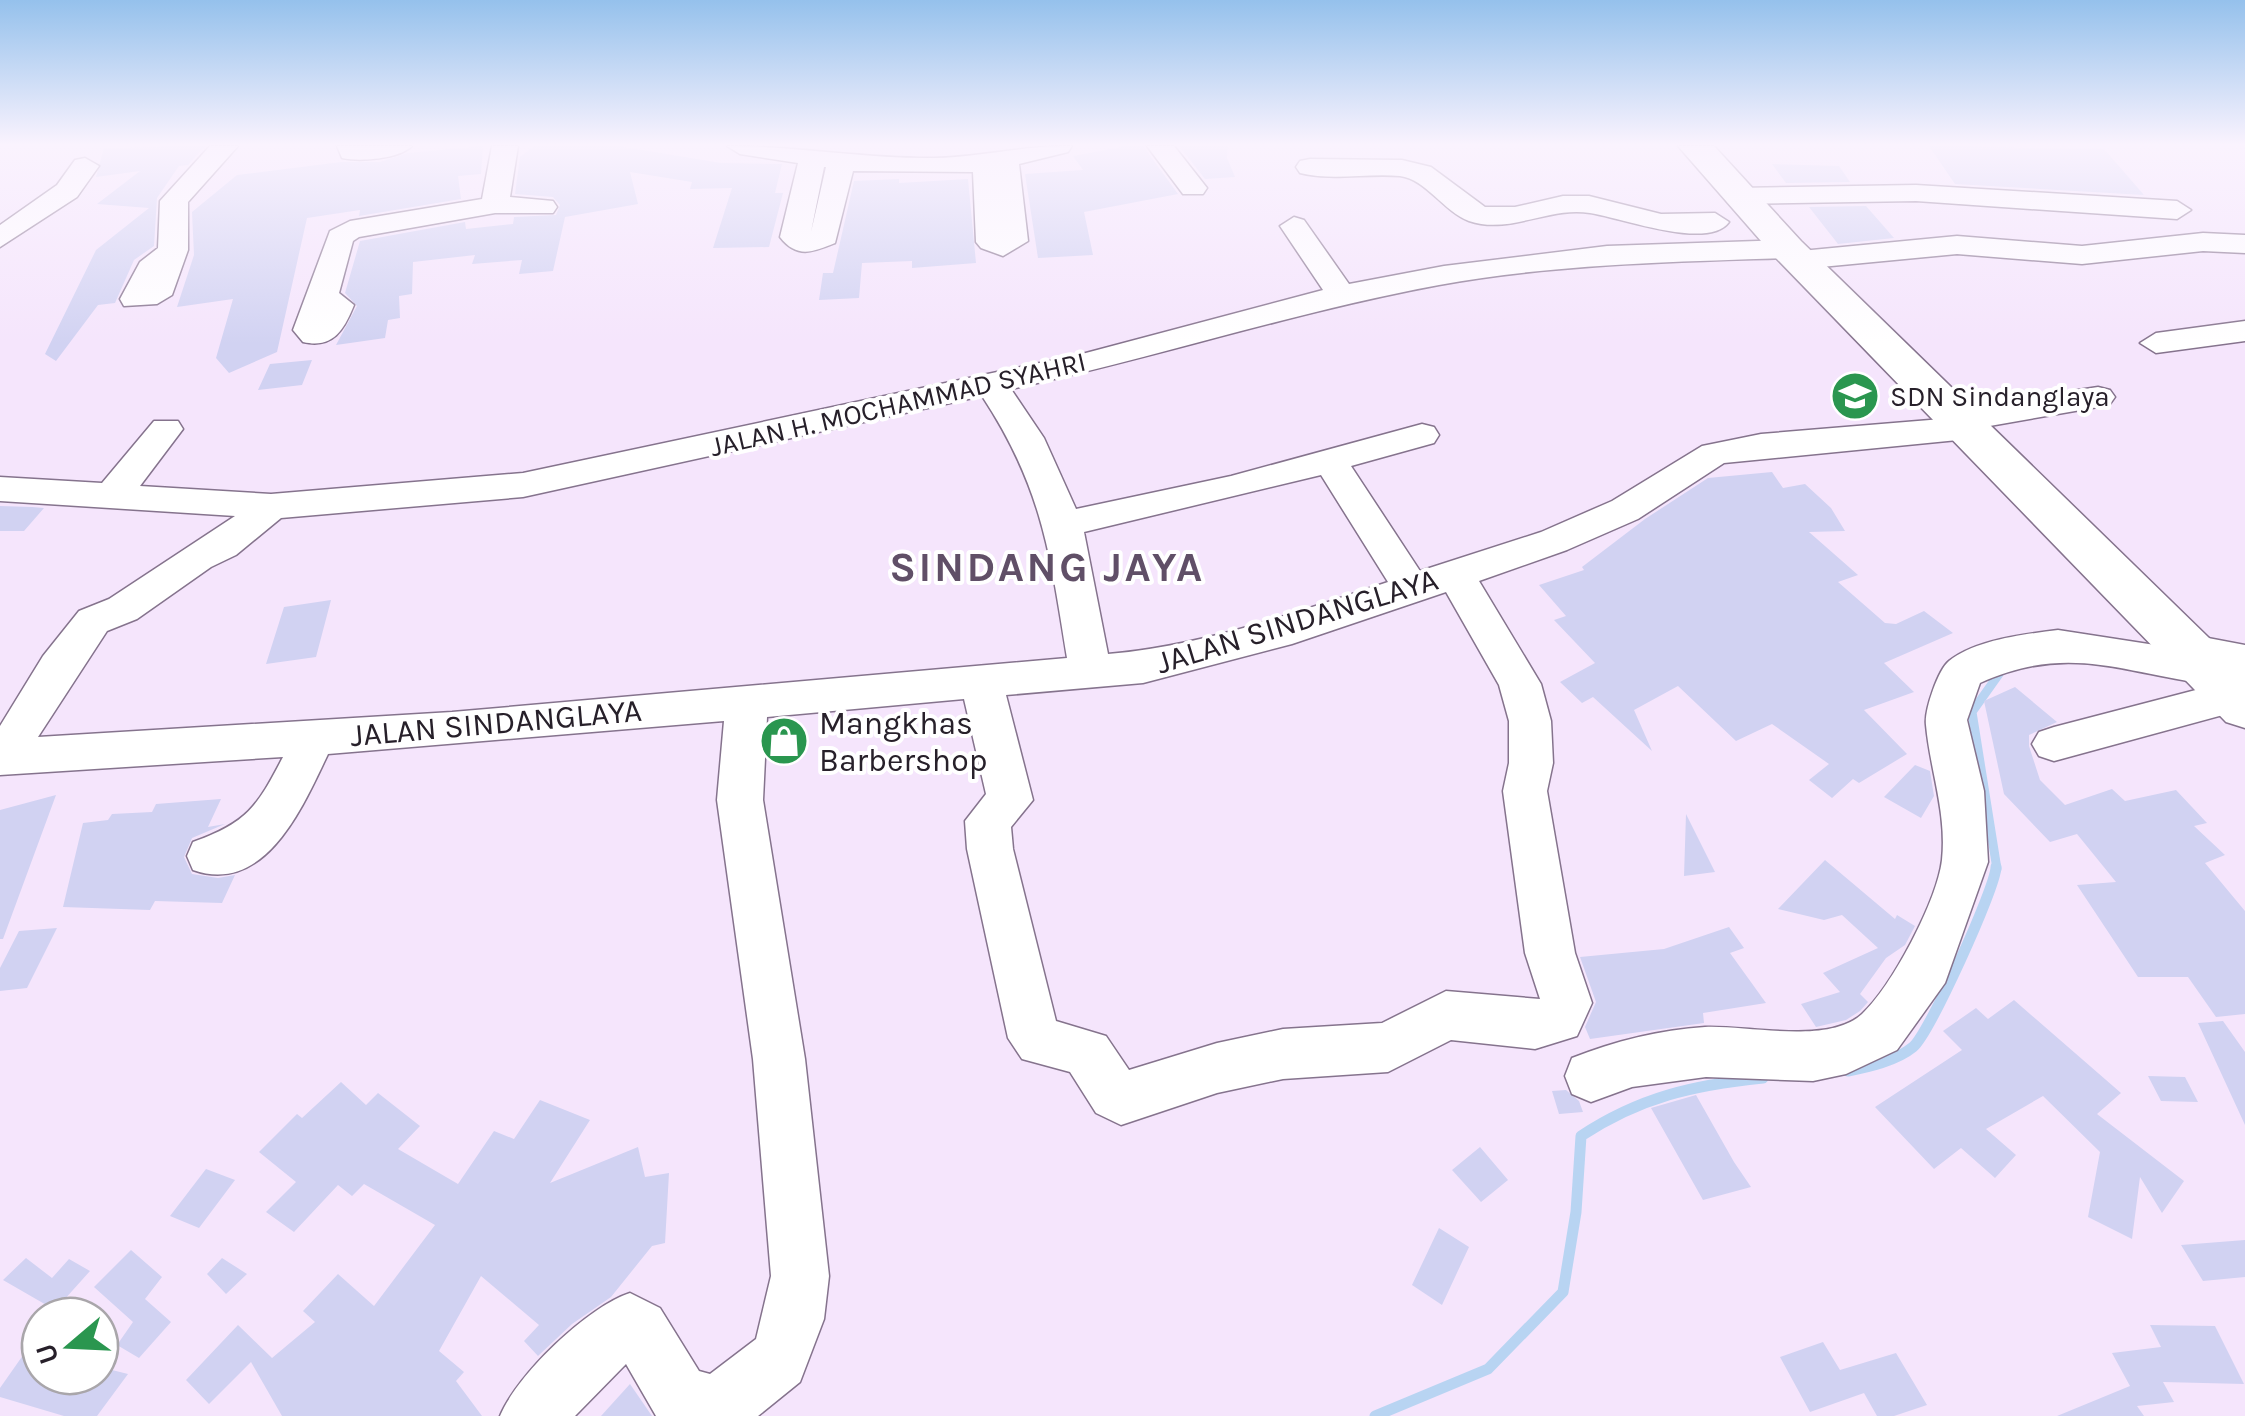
<svg xmlns="http://www.w3.org/2000/svg" width="2245" height="1416" viewBox="0 0 2245 1416" font-family="Karla,sans-serif">
<style>
.lines{fill:none;stroke-linecap:round;stroke-linejoin:round}
.stream-far1{stroke:#b8d4f2;stroke-width:9}
.stream{stroke:#b8d4f2;stroke-width:11}
.building{fill:#d1d2f2}
.minor-casing{stroke:#85738d;stroke-width:3}
.highway-casing{stroke:#85738d;stroke-width:3}
.minor{fill:#fff;fill-rule:evenodd}
.highway{fill:#fff;fill-rule:evenodd}
.labels{text-anchor:middle;dominant-baseline:central;stroke-width:8;stroke-linejoin:round;paint-order:stroke}
.far-poi-label{font-size:28px;fill:#27202a;stroke:#fff;text-anchor:start}
.far-street-label{font-size:28px;fill:#27202a;stroke:#fff}
.street-label{font-size:32px;fill:#27202a;stroke:#fff}
.poi-label{font-size:32px;fill:#27202a;stroke:#fff;text-anchor:start}
.district-label{font-size:42px;font-weight:bold;letter-spacing:2.5px;fill:#604f67;stroke:#fff}
</style>
<rect width="100%" height="100%" fill="#f5e5fc"/>
<g class="lines">
<path class="stream-far1" d="M1997,869L1972,712L1999,674"/>
<path class="stream" d="M1848,1071C1868,1067 1896,1061 1913,1047C1929,1034 1996,887 1996,867
M1375,1416L1488,1369L1563,1292L1576,1212L1581,1136C1640,1097 1694,1085 1763,1078"/>
</g>
<path class="building" d="M205,146L188,165L179,166L157,198L154,246L134,260L115,303L98,305L56,361L45,354L96,250L149,208L97,204L140,171L96,177L104,148Z
M483,146L481,174L458,176L461,199L359,216L360,210L307,218L277,352L229,373L216,358L233,299L177,307L194,255L192,212L237,175L341,162H380L408,153Z
M534,146H618L721,163L782,164L775,193H783L769,247L713,248L732,188L690,189L692,182L630,172L638,204L565,217L553,271L519,274L522,260L472,264L475,255L413,262L412,294L399,296L400,318L388,320L385,338L336,345L357,306L345,293L360,241L465,222L466,229L513,224L514,217L556,215L560,205L553,197L515,194L520,157Z
M1127,146H1143L1178,194L1084,212L1093,255L1038,258L1025,174L1083,170L1073,156Z
M1179,146H1228L1227,158L1235,177L1205,179Z
M1929,146L2104,149L2144,195L1955,184Z
M1772,164L1839,166L1850,182L1786,183Z
M899,179V183L968,179L976,263L912,268V261L862,263L859,298L819,300L823,273H833L854,181Z
M1866,206L1894,238L1838,244L1809,207Z
M312,360L302,385L258,390L270,364Z
M1772,472L1783,488L1805,484L1831,508L1845,531L1809,532L1858,575L1838,582L1885,623L1896,624L1924,611L1953,633L1884,663L1914,692L1864,710L1907,754L1859,783L1853,779L1832,798L1809,780L1829,764L1772,724L1736,741L1678,686L1634,710L1652,751L1593,697L1582,703L1560,682L1595,663L1554,620L1566,616L1539,585L1584,570L1582,567L1645,519L1708,478Z
M0,506L32,507L44,508L24,531H0Z
M331,600L316,657L266,664L284,607Z
M2015,687L2057,722L2029,735V746L2040,780L2065,805L2112,789L2125,801L2176,790L2207,823L2194,826L2225,855L2205,863L2245,911V1014L2216,1017L2188,977H2138L2077,885L2116,882L2077,834L2050,842L2004,794L1984,701Z
M1915,765L1930,771L1934,796L1921,818L1884,797Z
M56,795L3,939H0V810Z
M221,799L208,827L225,824L192,838L184,857L192,874L218,878L235,875L222,903L155,901L150,910L63,907L83,823L108,820L112,814L152,812L156,804Z
M1686,814L1715,872L1684,876Z
M1825,860L1895,919L1897,915L1915,926L1905,945L1886,958L1860,994L1868,1002L1860,1011L1846,1020L1816,1027L1801,1004L1840,992L1823,973L1878,948L1842,915L1824,920L1778,909Z
M1729,927L1744,948L1730,953L1766,1003L1703,1013L1704,1023L1590,1039L1585,1027L1596,1002L1580,957L1664,949Z
M57,928L27,988L0,991V968L19,931Z
M2014,1000L2121,1093L2097,1114L2184,1181L2162,1213L2140,1177L2132,1239L2088,1217L2100,1152L2043,1096L1986,1129L2016,1155L1995,1178L1961,1148L1934,1169L1875,1107L1962,1050L1943,1031L1976,1008L1988,1019Z
M2223,1021L2245,1052V1125L2198,1023Z
M2148,1076L2185,1077L2198,1102L2161,1101Z
M341,1082L366,1105L378,1093L420,1126L398,1149L458,1184L494,1131L514,1139L540,1100L590,1120L550,1183L638,1147L645,1177L669,1173L665,1243L652,1246L611,1297L572,1324L538,1356L524,1341L539,1325L481,1276L439,1351L464,1372L456,1381L482,1416H282L251,1362L209,1404L186,1380L238,1325L272,1358L315,1322L303,1311L338,1274L374,1306L435,1225L364,1184L352,1196L338,1185L294,1232L266,1212L296,1182L259,1152L297,1114L302,1118Z
M1566,1090L1579,1101L1583,1112L1559,1114L1552,1091Z
M1696,1095L1734,1162L1751,1187L1703,1200L1651,1108Z
M1480,1147L1508,1180L1481,1202L1452,1170Z
M206,1169L235,1180L199,1228L170,1216Z
M1439,1228L1469,1247L1442,1305L1412,1285Z
M2245,1240V1277L2203,1281L2181,1245Z
M131,1250L162,1277L145,1299L171,1322L139,1358L117,1345L133,1322L94,1287Z
M26,1258L52,1278L69,1259L90,1271L55,1310L3,1280Z
M222,1258L247,1274L226,1294L207,1274Z
M2150,1325L2215,1326L2244,1384L2163,1382L2174,1402L2137,1406L2144,1416H2057L2130,1386L2112,1353L2161,1347Z
M40,1331V1376H100V1367L128,1374L97,1416H64L0,1397V1388Z
M1823,1342L1840,1370L1896,1353L1927,1405L1894,1416H1877L1864,1393L1810,1412L1780,1357Z
M630,1384L652,1416H601Z"/>
<g class="lines">
<g class="minor-casing">
<path id="minor" d="M210,146H238L188,202V250L172,295L157,304L124,306L120,299L140,262L158,248L160,201Z
M337,146H412C399,159 360,162 342,158Z
M492,146H518L510,197L553,201L557,207L553,213H495L359,237L353,241L339,293L354,305C344,330 333,349 303,342L293,330L330,231L350,221L482,199Z
M727,146C797,146 865,159 934,158C981,157 1026,145 1072,146L1068,152L1019,164L1028,241L1003,256L981,248L976,242L973,172L853,171L835,243C813,252 797,259 780,237L798,163L740,154ZM824,167H826L811,232Z
M1147,146H1174L1207,188L1203,194H1183Z
M85,158L99,166L77,197L0,247V225L57,185L75,160Z
M1310,159L1402,160L1431,167L1485,207H1515L1563,196H1589L1661,214L1715,213L1729,222C1708,251 1619,217 1590,213C1549,206 1510,235 1469,221C1444,212 1426,179 1400,176C1367,173 1332,181 1300,173L1296,167L1300,161Z
M1916,185L2177,201L2191,210L2177,219L1916,201L1738,204L1724,196L1738,188Z
M1294,217L1304,220L1349,284L1444,266L1607,246L1788,240L1798,243L1801,251L1957,236L2082,246L2203,233L2245,235V253L2203,251L2082,264L1957,254L1800,269L1789,266L1787,258C1670,262 1553,264 1439,285C1294,312 1154,358 1011,389L1044,438L1076,509L1231,476L1422,424L1434,427L1439,435L1434,443L1351,466L1420,571L1541,532L1612,501L1702,446L1761,434L1942,419L1947,411L1959,408L2098,387L2110,390L2115,397L2110,404L2098,407L1984,427L1980,436L1968,439L1724,463L1638,519L1567,550L1479,581L1541,684L1551,721L1553,763L1547,791L1575,953L1592,1003L1577,1036L1535,1049L1451,1040L1388,1072L1283,1079L1217,1093L1121,1125L1096,1113L1070,1072L1022,1059L1008,1038L967,849L965,821L986,794L964,699L767,717L763,800L805,1059L829,1276L824,1319L800,1382L758,1416H656L626,1364L575,1416H500C517,1375 587,1307 630,1293L660,1308L699,1371L710,1374L756,1339L771,1276L753,1059L717,800L724,721L328,754C304,804 266,896 193,870L187,856L193,842C247,823 257,807 283,757L0,775V726L43,656L79,611L109,599L235,516L0,501V477L102,483L154,421H178L183,429L140,486L271,494L523,473L1082,354L1323,290L1280,226ZM982,396C1042,487 1050,553 1067,658L452,712L38,737L107,631L137,619L211,567L236,555L281,518L523,497ZM1321,475L1388,582C1297,612 1203,646 1108,654L1084,532ZM1446,592L1499,685L1509,721V763L1503,791L1525,953L1540,999L1446,991L1382,1023L1283,1029L1217,1043L1129,1070L1106,1036L1056,1021L1013,849L1011,827L1033,800L1006,695L1143,683L1292,644Z
M2245,321V341L2156,353L2140,343L2156,333Z
M2058,630L2168,647L2173,638L2187,634L2245,645V675L2225,672L2221,679L2206,684C2118,671 2066,644 1980,683L1967,720L1984,791L1988,862L1945,983L1897,1050L1846,1074L1813,1081L1706,1077L1632,1087L1591,1102L1572,1094L1565,1076L1572,1058C1615,1041 1659,1030 1705,1027C1748,1025 1828,1045 1862,1014C1892,986 1937,901 1942,860C1947,813 1930,770 1926,725C1924,711 1938,670 1949,661C1975,640 2025,634 2058,630Z
M2234,680L2245,683V709L2054,761L2039,756L2032,744L2039,732L2054,727Z"/>
</g>
<g class="highway-casing">
<path id="highway" d="M1678,146H1714L1801,241L2245,673V728L2226,722L1775,257Z"/>
</g>
<use href="#minor" class="minor"/>
<use href="#highway" class="highway"/>
</g>
<linearGradient id="sky" x2="0" y2="1"><stop stop-color="#95c1ec"/><stop offset="0.42" stop-color="#faf3fe"/><stop offset="1" stop-color="#faf3fe" stop-opacity="0"/></linearGradient>
<rect width="2245" height="344" fill="url(#sky)"/>
<defs>
<g id="school-disc" transform="scale(2.5)"><circle r="9.5" fill="#2a964f" stroke="#fff"/><path d="M0-5L7-2L0 1L-7-2ZM-4 1L0 2.5L4 1V4Q0 6-4 4Z" fill="#fff"/></g>
<g id="shop-disc" transform="scale(2.5)"><circle r="9.5" fill="#2a964f" stroke="#fff"/><path d="M-5-2.5h2.3a2.7 3.5 0 0 1 5.4 0H5L5.5 6h-11ZM-1.5-2.5h3a1.5 2.3 0 0 0-3 0Z" fill="#fff"/></g>
</defs>
<g fill-rule="evenodd">
<use href="#school-disc" x="1855" y="396"/>
<use href="#shop-disc" x="784" y="741"/>
</g>
<g class="labels">
<g class="far-poi-label">
<text x="1890" y="396">SDN Sindanglaya</text>
</g>
<g class="far-street-label">
<text transform="translate(898 404) rotate(-13)">JALAN H. MOCHAMMAD SYAHRI</text>
</g>
<g class="street-label">
<text transform="translate(1297 621) rotate(-17)">JALAN SINDANGLAYA</text>
<text transform="translate(496 723) rotate(-5)">JALAN SINDANGLAYA</text>
</g>
<g class="poi-label">
<text x="819" y="723">Mangkhas<tspan x="819" dy="37">Barbershop</tspan></text>
</g>
<g class="district-label">
<text x="1047" y="567">SINDANG JAYA</text>
</g>
</g>
<g transform="translate(70 1346) rotate(251)"><circle r="48" fill="#ffffff" stroke="#a9a6aa" stroke-width="2.5"/>
<path d="M0-8L18 38L0 25L-18 38Z" fill="#2a964f"/>
<text y="-15" font-size="28" font-weight="bold" text-anchor="middle" fill="#27202a">U</text>
</g>
</svg>
